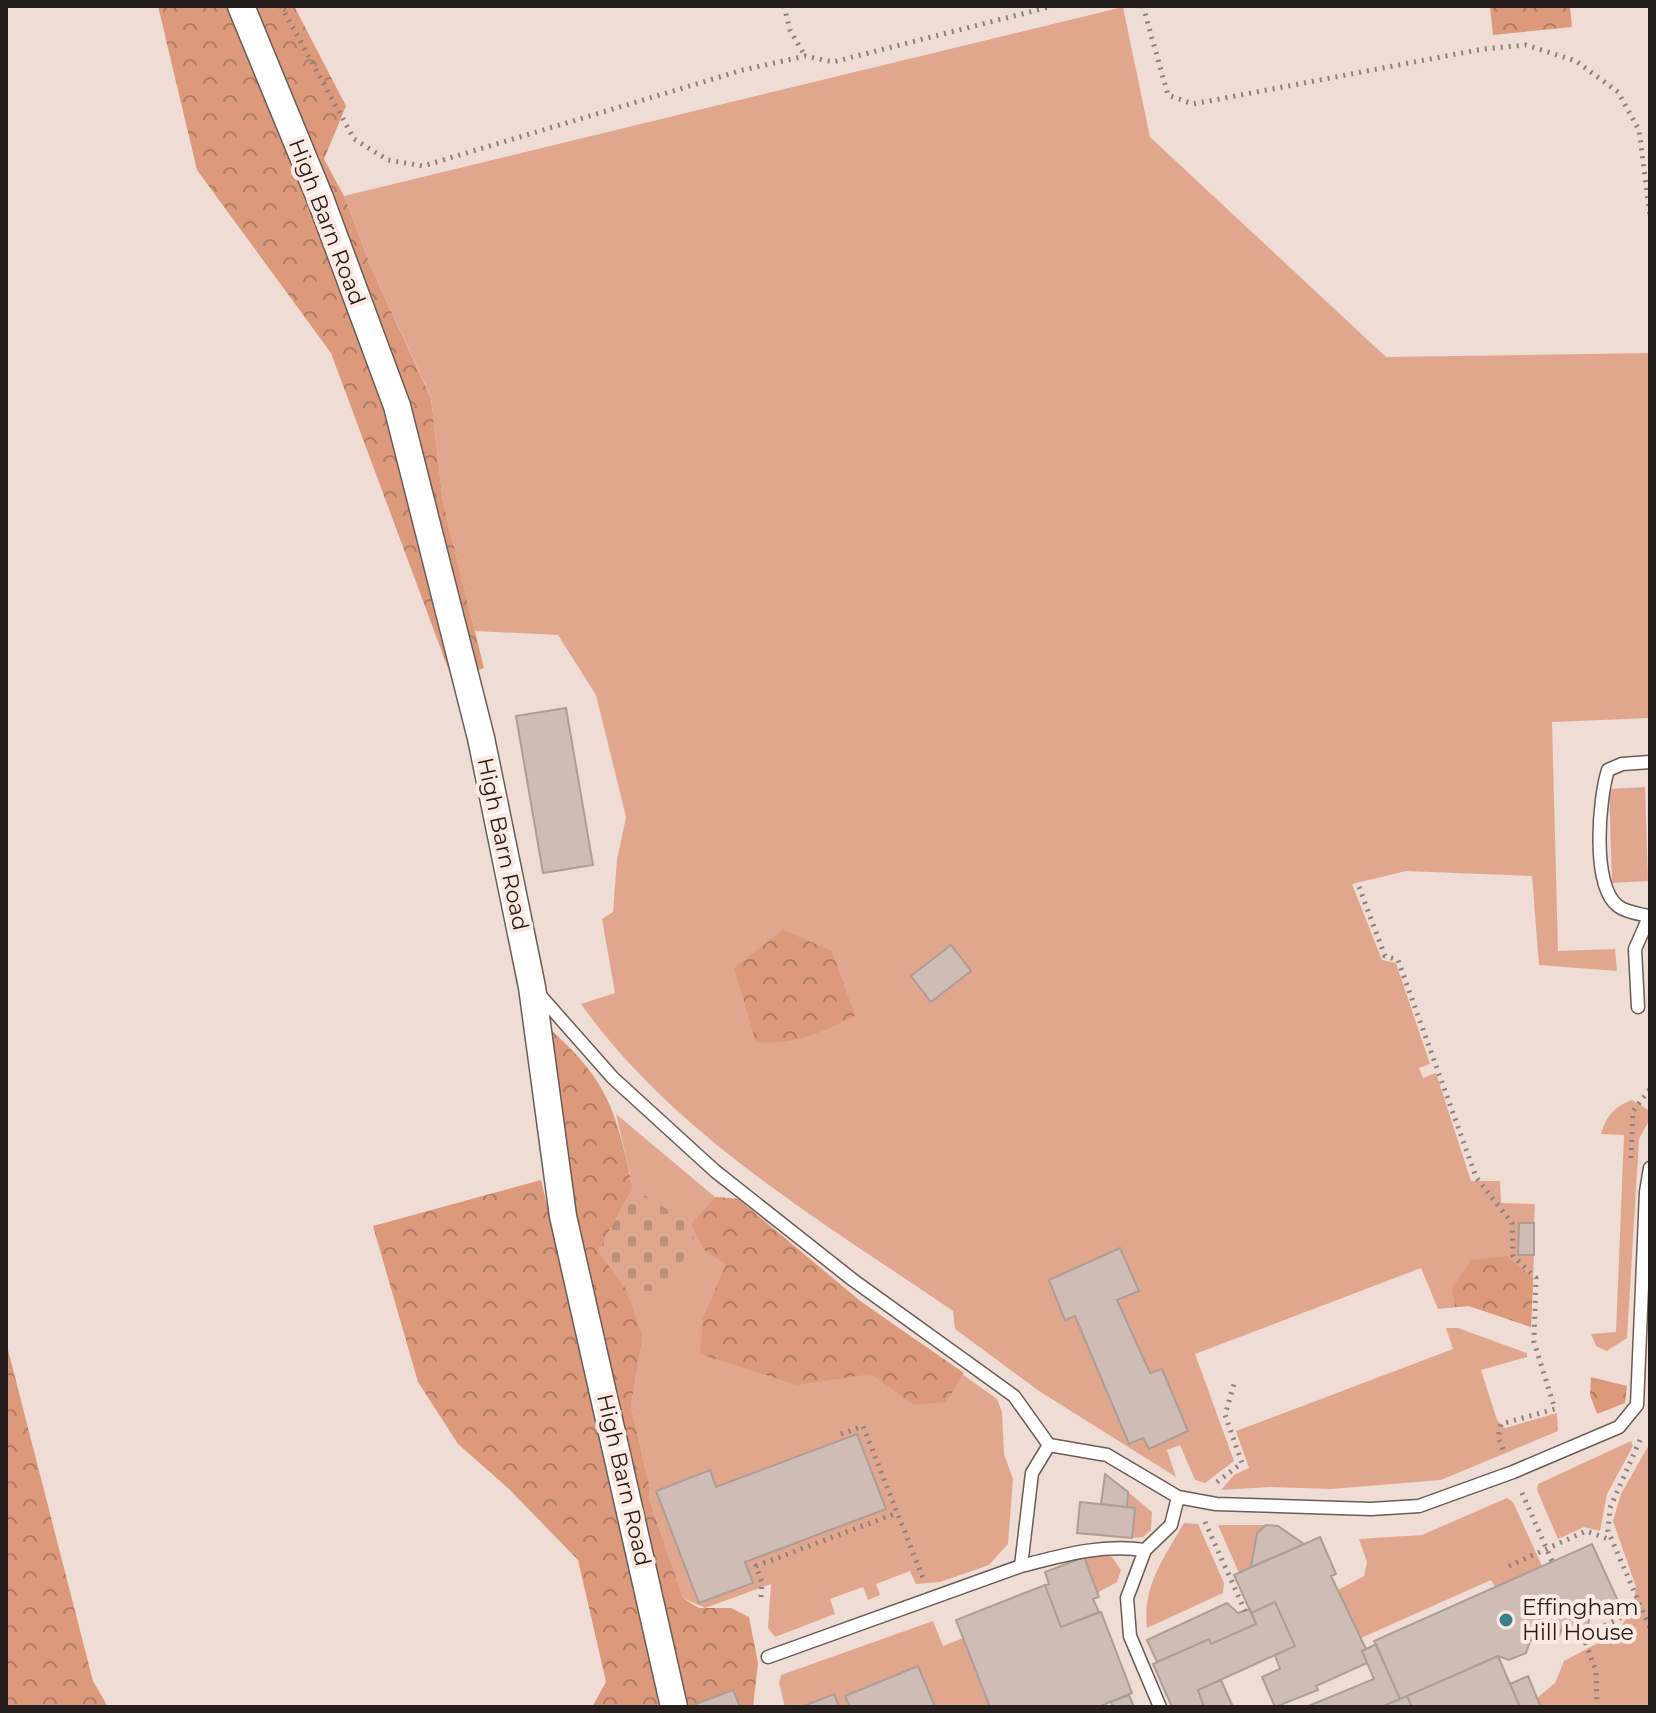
<svg xmlns="http://www.w3.org/2000/svg" width="1656" height="1713" viewBox="0 0 1656 1713" font-family="Montserrat,sans-serif">
<style>
.green{fill:#e0a78e}
.forest{fill:url(#forest-crowns)}
.cemetery{fill:url(#cemetery-stones)}
.building{fill:#cfbdb5;stroke:#ae9d96;stroke-width:2}
.lines{fill:none;stroke-linecap:round;stroke-linejoin:round}
.lane-casing{stroke:#6b5c55;stroke-width:15}
.street-casing{stroke:#6b5c55;stroke-width:29}
.path{stroke:#8d807b;stroke-width:5;stroke-dasharray:2 6;stroke-linecap:butt}
.lane{stroke:#fff;stroke-width:12}
.street{stroke:#fff;stroke-width:26}
.poi-dot{fill:#3a808c;stroke:#fceae2;stroke-width:3}
.labels{text-anchor:middle;dominant-baseline:central;stroke-width:8;stroke-linejoin:round;paint-order:stroke}
.street-label{font-size:22px;fill:#251e1c;stroke:#fceae2}
.poi-label{font-size:22px;fill:#251e1c;stroke:#fceae2;text-anchor:start}
</style>
<defs>
<pattern id="forest-crowns" width="20" height="18" patternUnits="userSpaceOnUse" patternTransform="scale(2)"><rect width="20" height="18" fill="#dd997b"/><path d="M2 6a3 3 0 1 1 6 0M12 15a3 3 0 1 1 6 0" fill="none" stroke="#b37c64"/></pattern>
<pattern id="cemetery-stones" width="16" height="16" patternUnits="userSpaceOnUse" patternTransform="scale(2)"><rect width="16" height="16" fill="#e0a78e"/><path d="M2 7V4a2 2 0 0 1 4 0v3zM10 15v-3a2 2 0 0 1 4 0v3z" fill="#c08f7a"/></pattern>
</defs>
<rect width="100%" height="100%" fill="#efddd5"/>
<path class="green" d="M1123,7L1150,137L1386,357L1650,353V718L1552,722L1558,951L1615,949L1617,971L1539,965L1532,876L1406,871L1352,884L1382,960L1396,963L1430,1064L1419,1068L1423,1078L1436,1073L1471,1181H1500L1501,1203L1535,1204L1534,1223L1519,1224L1518,1254L1534,1255L1531,1327L1469,1306L1438,1309L1421,1268L1195,1354L1234,1461L1205,1483L1195,1480L1180,1445L1167,1450L1176,1477L1039,1391L955,1329L953,1311C822,1221 675,1136 581,1004L615,993L602,919L613,912L617,860L626,817L596,695L558,635L475,631L443,502L431,397L371,267L344,196Z
M1645,787L1648,881L1612,883L1609,789Z
M1632,1100L1650,1111V1119L1639,1139L1627,1338L1607,1351L1596,1346L1591,1334L1616,1332L1624,1135L1601,1134C1607,1115 1614,1107 1632,1100Z
M616,1114L715,1197L738,1199L860,1301L997,1399L1002,1412L1004,1454L1013,1479L1008,1544L989,1565L940,1582L916,1584L910,1571L876,1584L880,1595L868,1600L863,1587L830,1599L835,1614L775,1637L768,1628L771,1584L705,1608L683,1598L649,1498L650,1488L631,1406L643,1337L598,1251L633,1188Z
M1446,1328H1458L1527,1353V1357L1481,1370L1497,1420L1505,1428L1557,1413L1558,1431L1441,1480L1331,1489L1269,1487L1221,1490L1234,1475L1249,1468L1236,1431L1453,1349Z
M1631,1441L1633,1446L1607,1494L1600,1531L1584,1527L1558,1539L1537,1490L1538,1484Z
M1650,1443V1707H1541L1537,1698L1555,1683L1564,1661L1617,1633L1633,1607L1636,1587L1613,1521L1621,1494Z
M1128,1492L1152,1512L1151,1530L1143,1537L1132,1538L1135,1508L1127,1507Z
M1507,1498L1513,1502L1542,1566L1495,1587L1491,1580L1361,1638L1338,1590L1364,1576L1367,1562L1359,1539L1422,1535Z
M1184,1523L1198,1524L1224,1583L1223,1593L1147,1628C1142,1586 1164,1558 1184,1523Z
M1218,1525H1266L1257,1533L1251,1567L1239,1573Z
M1099,1553L1112,1557L1121,1570L1117,1582L1097,1593L1084,1557Z
M933,1621L943,1646L963,1638L990,1707H785L779,1683L781,1675Z"/>
<path class="forest" d="M158,6H294L346,106L324,159L344,196L371,267L431,398L443,502L484,668L452,679L331,353L197,170Z
M1490,6H1570L1572,27L1493,35Z
M783,930L832,951L855,1016C821,1032 795,1046 756,1042L734,968Z
M552,1031C611,1084 616,1114 633,1188L598,1251L626,1289L643,1337L631,1406L650,1488L649,1498L683,1598L699,1608H731L749,1617L758,1663L753,1707H740L733,1690L687,1707L575,1216L547,1039Z
M541,1180L631,1553L659,1707H592L606,1682L578,1560L509,1489L458,1444L418,1382L373,1226Z
M716,1197L738,1199L860,1301L964,1373L946,1402L914,1405L871,1374L797,1385L700,1354L703,1318L726,1264L705,1251L691,1224Z
M1506,1256L1533,1278L1531,1327L1469,1306L1455,1307L1452,1288L1471,1260Z
M6,1342L93,1681L108,1707H6Z
M1591,1377L1627,1386L1625,1403L1597,1414L1590,1395Z"/>
<path class="cemetery" d="M633,1188L691,1224L696,1233L671,1285L652,1291L626,1289L598,1251Z"/>
<path class="building" d="M566,708L593,865L543,873L516,716Z
M951,945L971,971L931,1002L911,976Z
M1519,1223H1534V1255H1518Z
M1120,1248L1139,1291L1117,1300L1150,1373L1162,1369L1188,1431L1149,1449L1143,1438L1129,1444L1075,1316L1065,1320L1049,1280Z
M857,1434L886,1509L745,1562L753,1583L699,1603L656,1491L710,1470L716,1487Z
M1105,1474L1128,1492L1127,1507L1101,1504Z
M1080,1502L1135,1508L1132,1538L1077,1533Z
M1266,1525L1278,1526L1304,1544L1251,1567L1257,1533Z
M1320,1537L1336,1574L1331,1576L1366,1649L1362,1651L1367,1663L1316,1686L1318,1690L1275,1707L1262,1677L1280,1669L1275,1655L1295,1646L1275,1602L1251,1613L1234,1575Z
M1592,1544L1618,1601L1590,1614L1588,1625L1572,1631L1563,1626L1559,1636L1546,1642L1537,1638L1530,1641L1526,1653L1509,1660L1498,1656L1400,1699L1374,1641Z
M1084,1557L1099,1597L1093,1599L1099,1612L1061,1627L1045,1585L1049,1584L1045,1572Z
M1045,1585L1061,1627L1101,1612L1132,1693L1098,1707H990L956,1620Z
M1275,1602L1295,1646L1198,1690L1204,1707H1172L1153,1664L1209,1639L1211,1644L1256,1624L1251,1613Z
M1227,1603L1238,1613L1250,1609L1256,1624L1211,1644L1209,1639L1157,1662L1147,1640Z
M1376,1644L1400,1699L1381,1707H1306L1374,1679L1362,1651Z
M1498,1656L1520,1707H1412L1407,1696Z
M918,1666L935,1707H850L845,1696Z
M1528,1676L1537,1698L1541,1707H1520L1510,1684Z
M1221,1680L1233,1707H1204L1198,1690Z
M733,1690L740,1707H688Z
M834,1694L839,1707H804V1706Z
M1129,1695L1134,1707H1113L1111,1702Z
M1407,1696L1412,1707H1381L1400,1699Z"/>
<g class="lines">
<g class="lane-casing">
<path id="lane" d="M1648,916C1640,914 1625,912 1618,906C1591,886 1599,798 1608,770L1622,764L1650,762
M537,992L613,1078L715,1171L853,1280L1014,1396L1049,1445L1107,1455L1178,1497L1216,1504L1371,1509L1419,1506L1513,1472L1619,1427L1637,1405L1646,1192L1650,1168
M1638,1007L1635,949L1650,915
M1145,1550L1127,1598L1130,1636L1160,1707
M1021,1566C1064,1555 1100,1544 1145,1550L1171,1525L1178,1497
M768,1657L1021,1566L1032,1473L1049,1445"/>
</g>
<g class="street-casing">
<path id="street" d="M241,6L320,198L397,406L481,738L532,987L563,1216L674,1707"/>
</g>
<path class="path" d="M281,6L354,139L388,160L423,166L743,70L805,56L833,62L1053,6
M784,6L790,30L805,56
M1143,6L1168,95L1193,104L1483,49L1526,45L1576,61L1618,92L1639,130L1650,216
M1359,887L1385,956L1398,960L1476,1177L1512,1223L1513,1256L1536,1278L1534,1342L1555,1409L1501,1424L1498,1437L1505,1454
M1631,1158L1633,1111L1650,1089
M841,1434L863,1426L923,1578
M1640,1440L1610,1508L1608,1531L1650,1628
M1217,1482L1242,1463L1225,1415L1234,1384
M1522,1493L1552,1561
M1205,1522L1245,1611
M1509,1566L1586,1531L1611,1540
M761,1597L762,1583L756,1566L897,1513
M1580,1628L1596,1671L1597,1707
M1583,1636L1641,1608"/>
<use href="#lane" class="lane"/>
<use href="#street" class="street"/>
</g>
<circle class="poi-dot" cx="1506" cy="1620" r="8"/>
<g class="labels">
<g class="street-label">
<text transform="translate(327 222) rotate(69)">High Barn Road</text>
<text transform="translate(503 844) rotate(78)">High Barn Road</text>
<text transform="translate(624 1480) rotate(77)">High Barn Road</text>
</g>
<g class="poi-label">
<text x="1522" y="1607">Effingham<tspan x="1522" dy="25">Hill House</tspan></text>
</g>
</g>
<rect width="1656" height="1713" fill="none" stroke="#251e1c" stroke-width="16"/>
</svg>
